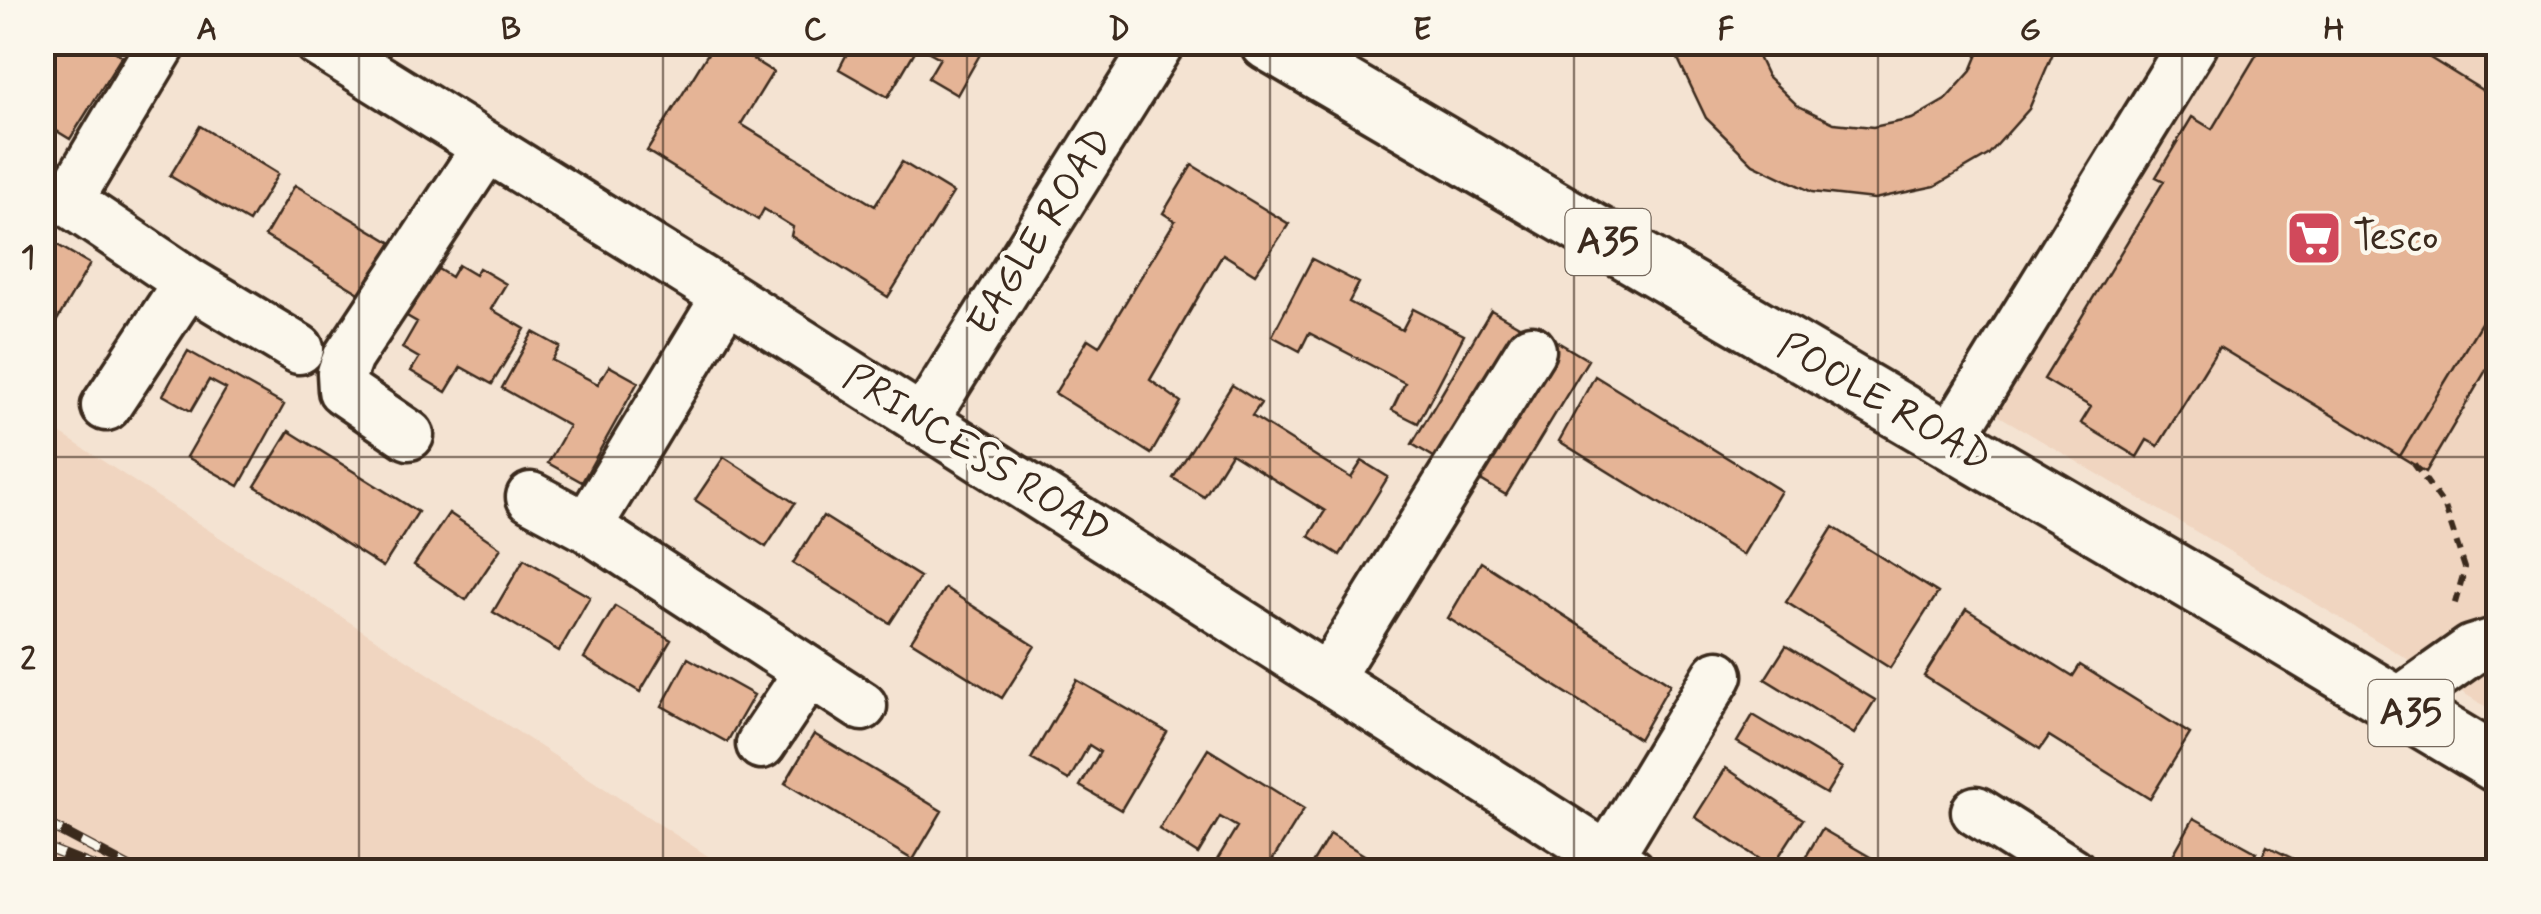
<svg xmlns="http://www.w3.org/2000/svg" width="2541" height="914" viewBox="0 0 2541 914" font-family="Mynerve,sans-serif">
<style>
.built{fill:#f0d5c0}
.building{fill:#e5b496;stroke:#3b2a1e;stroke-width:2.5}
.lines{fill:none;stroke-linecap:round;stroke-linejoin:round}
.minor-casing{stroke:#3b2a1e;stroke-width:55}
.highway-casing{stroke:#3b2a1e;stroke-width:62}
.path{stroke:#3b2a1e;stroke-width:6;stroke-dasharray:10 8;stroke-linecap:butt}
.minor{stroke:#fbf7ec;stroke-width:48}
.highway{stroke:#fbf7ec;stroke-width:55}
.rail-casing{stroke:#3b2a1e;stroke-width:11}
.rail{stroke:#fbf7ec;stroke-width:8;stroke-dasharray:22;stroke-linecap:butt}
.grid{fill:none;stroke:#3b2a1e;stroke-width:2.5;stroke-opacity:0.55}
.labels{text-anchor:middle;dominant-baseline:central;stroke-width:9;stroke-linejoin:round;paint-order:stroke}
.shield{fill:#fbf7ec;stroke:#75685c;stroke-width:2.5}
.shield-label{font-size:38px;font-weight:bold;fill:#3b2a1e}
.street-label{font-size:40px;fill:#3b2a1e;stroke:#fbf7ec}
.poi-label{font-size:40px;fill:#3b2a1e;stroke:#fbf7ec;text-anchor:start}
.neatline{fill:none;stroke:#3b2a1e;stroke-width:4}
.grid-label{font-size:32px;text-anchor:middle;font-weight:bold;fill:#3b2a1e}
</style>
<rect width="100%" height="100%" fill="#f4e3d2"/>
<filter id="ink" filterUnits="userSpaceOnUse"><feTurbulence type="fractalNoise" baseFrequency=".01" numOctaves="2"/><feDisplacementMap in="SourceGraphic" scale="20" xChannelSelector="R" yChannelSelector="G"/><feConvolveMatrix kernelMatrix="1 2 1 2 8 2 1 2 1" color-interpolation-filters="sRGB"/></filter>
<g filter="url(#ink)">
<path class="built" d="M2163,43H2498V714L2229,551L1950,387Z
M43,422L731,871H43Z"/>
<path class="building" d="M42,42H60L73,50L78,42H100L122,56L70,139L42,122Z
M715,42H725L773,72L741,124L875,206L902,162L953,193L888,297L791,236L793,227L764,209L758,220L647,151Z
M853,42H987L957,95L928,78L940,58L918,46L888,97L839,69Z
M1676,42H1751L1767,76L1797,105L1834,123L1873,127L1912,119L1945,100L1971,71L1983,42H2054L2053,53L2029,109L1988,155L1935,186L1874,199L1812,192L1753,164L1706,118L1678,59Z
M2264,42H2404L2498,100V295L2400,456L2219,347L2158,446L2147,440L2137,457L2081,423L2091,407L2044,379L2164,181L2156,177L2192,117L2212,129Z
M200,126L278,174L249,222L170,176Z
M1192,165L1289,224L1255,274L1223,254L1150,380L1181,402L1151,454L1055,393L1088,339L1099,346L1175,221L1163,213Z
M295,185L392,243L361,294L265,236Z
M42,236L90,264L49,334L42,330Z
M1312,259L1359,283L1349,302L1402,330L1413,309L1464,335L1418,423L1392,410L1405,383L1309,333L1300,351L1272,336Z
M458,265L475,275L479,268L506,284L491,309L525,329L492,384L461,367L446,392L411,371L419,358L402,348L417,322L405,315L433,266L451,277Z
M2498,295V350L2426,472L2400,456Z
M1491,310L1519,326L1439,460L1412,444Z
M533,332L560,347L552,360L598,384L609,366L638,382L582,482L548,463L569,426L502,388Z
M1556,341L1588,360L1506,495L1474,476Z
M188,351L284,405L239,486L187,457L226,389L209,380L191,411L163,395Z
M1595,376L1781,491L1743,555L1559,441Z
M1232,385L1261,403L1252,416L1351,478L1362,461L1388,477L1340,555L1309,536L1325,511L1231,453L1204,497L1173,478Z
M289,431L418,512L383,567L255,486Z
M724,457L795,503L766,547L695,500Z
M449,513L501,548L466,600L414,565Z
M823,516L920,577L890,623L793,563Z
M1833,527L1938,593L1890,668L1786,602Z
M524,559L590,597L559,651L493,612Z
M1481,562L1670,684L1639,739L1448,618Z
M945,588L1035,646L1002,698L911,641Z
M615,606L671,640L640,692L584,658Z
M1966,609L2073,676L2080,665L2190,734L2150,799L2049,736L2040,749L1924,676Z
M1786,646L1875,700L1854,734L1765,679Z
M688,658L754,695L727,742L662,706Z
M1077,680L1167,732L1121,810L1080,786L1100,752L1089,745L1069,780L1031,759Z
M1753,715L1842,768L1826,794L1737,742Z
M814,734L942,811L913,860L785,783Z
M1208,749L1304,809L1265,872H1229L1215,863L1237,827L1220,817L1198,854L1159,829Z
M1726,768L1803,819L1772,867L1695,817Z
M2194,818L2256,852L2245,872H2186L2169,862Z
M1822,829L1896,872H1797Z
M1330,834L1392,872H1307Z
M2267,846L2320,872H2255Z"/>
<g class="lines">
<g class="minor-casing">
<path id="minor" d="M163,42L68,201L188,282L299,349
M318,42L727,296L1631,872
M727,296L587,527L862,706
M106,406L188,282
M922,422L1160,42
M409,435L343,390L342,373L348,357L487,147
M1949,441L2194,42
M531,497L587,527
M1328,678L1531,350
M2396,704L2472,650L2498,642
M761,744L809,672
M1976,811L2072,872
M1608,857L1718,675"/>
</g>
<g class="highway-casing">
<path id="highway" d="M1268,42L2209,592L2498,765"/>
</g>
<path class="path" d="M2414,464L2445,507L2465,568L2453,610"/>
<use href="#minor" class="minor"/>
<use href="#highway" class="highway"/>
<g class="rail-casing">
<path id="rail" d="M42,821L138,872
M42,846L107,872"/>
</g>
<use href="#rail" class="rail"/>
</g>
</g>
<path class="grid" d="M359,42V872M663,42V872M967,42V872M1270,42V872M1574,42V872M1878,42V872M2182,42V872M42,457H2498"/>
<defs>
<g id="supermarket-square" transform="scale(2.875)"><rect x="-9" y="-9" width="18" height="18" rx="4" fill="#d1495b" stroke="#fbf7ec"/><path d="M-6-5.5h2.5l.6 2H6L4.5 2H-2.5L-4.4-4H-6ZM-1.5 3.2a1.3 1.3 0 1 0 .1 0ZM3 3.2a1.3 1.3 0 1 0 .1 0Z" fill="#fff"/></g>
</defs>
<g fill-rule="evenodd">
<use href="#supermarket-square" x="2314" y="238"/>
</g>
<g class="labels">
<g class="shield">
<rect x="1565.5" y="209" width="85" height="66" rx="8"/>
<rect x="2368.5" y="680" width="85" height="66" rx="8"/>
</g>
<g class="shield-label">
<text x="1608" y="242">A35</text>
<text x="2411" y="713">A35</text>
</g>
<g class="street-label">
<text transform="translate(1041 232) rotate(-58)">EAGLE ROAD</text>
<text transform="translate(1884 403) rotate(30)">POOLE ROAD</text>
<text transform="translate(976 455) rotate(32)">PRINCESS ROAD</text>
</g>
<g class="poi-label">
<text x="2353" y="238">Tesco</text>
</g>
</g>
<rect width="2541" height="914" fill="none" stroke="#fbf7ec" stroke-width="110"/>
<rect x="55" y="55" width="2431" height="804" class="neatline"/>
<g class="grid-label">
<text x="207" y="39">A</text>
<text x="511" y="39">B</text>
<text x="815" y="39">C</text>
<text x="1119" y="39">D</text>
<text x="1422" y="39">E</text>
<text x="1726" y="39">F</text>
<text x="2030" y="39">G</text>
<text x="2334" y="39">H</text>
<text x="28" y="267">1</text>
<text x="28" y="669">2</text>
</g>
</svg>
